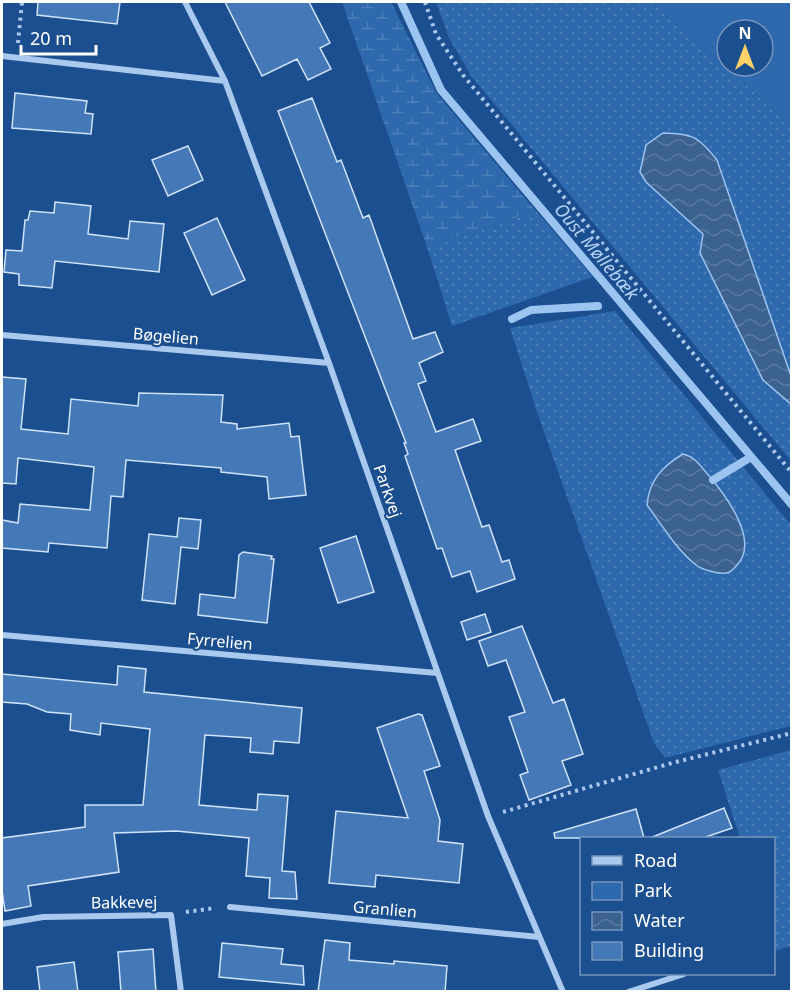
<svg xmlns="http://www.w3.org/2000/svg" width="793" height="993" viewBox="0 0 793 993" font-family="'Noto Sans',sans-serif">
<style>
.grass{fill:url(#grass-dots)}
.wetland{fill:url(#wetland-marsh)}
.park{fill:#2e69ad;fill-rule:evenodd}
.water{fill:url(#water-waves);stroke:#9cc4f0;stroke-width:1.5}
.lines{fill:none;stroke-linecap:round;stroke-linejoin:round}
.stream{stroke:#9cc4f0;stroke-width:8}
.building{fill:#4478b7;stroke:#cfe3fa;stroke-width:1.5}
.path{stroke:#a9c9ee;stroke-width:4;stroke-dasharray:3 4.5;stroke-linecap:butt}
.minor{stroke:#a9c9ee;stroke-width:6}
.labels{text-anchor:middle;dominant-baseline:central;stroke-width:4.5;stroke-linejoin:round;paint-order:stroke}
.street-label{font-size:16px;fill:#fff;stroke:#1b4f8f}
.water-label{font-size:18px;font-style:italic;fill:#b5d3f5;stroke:#1b4f8f}
</style>
<defs>
<pattern id="grass-dots" width="8" height="8" patternUnits="userSpaceOnUse" patternTransform="scale(1.5)"><rect width="8" height="8" fill="#2e69ad"/><path d="M2 2h.1M6 6h.1" fill="none" stroke="#4d80b9" stroke-width="1.8" stroke-linecap="round"/></pattern>
<pattern id="wetland-marsh" width="20" height="14" patternUnits="userSpaceOnUse" patternTransform="scale(1.5)"><rect width="20" height="14" fill="#2e69ad"/><path d="M1 5h8M5 5V1M11 12h8M15 12V8" fill="none" stroke="#4d80b9"/></pattern>
<pattern id="water-waves" width="16" height="10" patternUnits="userSpaceOnUse" patternTransform="scale(1.5)"><rect width="16" height="10" fill="#3c6290"/><path d="M0 5q4-4 8 0t8 0" fill="none" stroke="#597aa1"/></pattern>
</defs>
<rect width="100%" height="100%" fill="#1b4f8f"/>
<path class="grass" d="M436,2H651L791,125V461L472,77L449,38Z
M536,211L593,277L452,326L427,247Z
M615,311L791,525V726L665,758L654,743L537,412L510,328Z
M791,750V946L775,951L774,838H740L718,770Z"/>
<path class="wetland" d="M342,2H391L437,94L536,211L427,247Z"/>
<path class="park" d="M651,2H791V125ZM727,30H763V66H727Z"/>
<path class="water" d="M663,133C693,134 698,136 717,160L791,376V404L763,380L700,253L703,234L646,182L640,172L646,145Z
M683,454C696,457 701,467 710,477C726,496 760,541 737,565C733,569 732,572 726,573C719,574 702,570 696,565C676,549 662,525 647,505C649,480 663,466 683,454Z"/>
<g class="lines">
<path class="stream" d="M401,2L441,90L792,505
M512,319L531,310L598,306
M713,480L751,457"/>
</g>
<path class="building" d="M38,2H120L117,24L37,15Z
M225,2H309L330,43L320,48L331,69L308,80L297,59L262,76Z
M15,93L87,101L85,113L93,114L91,134L12,128Z
M312,98L337,162L341,160L363,218L369,215L413,339L435,332L443,352L419,363L426,381L418,384L436,432L473,419L481,441L455,450L482,527L489,525L502,562L509,560L515,579L477,592L470,571L452,577L442,548L437,549L405,456L408,454L404,443H406L278,111Z
M188,146L203,180L168,196L152,160Z
M55,202L91,206L88,234L128,239L130,221L164,224L159,272L55,261L52,288L19,285V274L4,272L6,250L22,251L25,220H28L30,211L54,213Z
M217,218L245,280L212,295L184,233Z
M2,377L26,379L21,429L68,434L71,399L138,406L139,393L223,395L221,422L237,424V429L289,423L291,437L299,436L306,495L269,499L267,477L221,472V468L126,460L123,497L111,496L107,548L49,543L48,552L2,548V520L18,523L20,504L90,510L94,467L18,458L16,484L2,483Z
M179,518L201,520L198,549L181,547L175,604L142,600L149,534L177,537Z
M356,536L374,592L338,603L320,548Z
M243,552L272,556L271,559H274L267,623L198,615L200,594L235,598L239,555Z
M485,614L491,632L467,640L461,622Z
M522,626L553,703L564,699L583,754L562,761L571,785L529,800L520,775L528,772L509,717L525,712L506,660L488,666L479,641Z
M118,666L146,669L144,692L302,708L299,743L274,741L273,754L250,752L251,738L205,735L199,805L257,810L258,794L288,796L282,871L295,872L297,899L269,898L270,878L246,876L249,838L176,831L114,833L119,872L28,886L31,906L5,911L2,890V838L85,827V805H143L150,729L101,723L100,735L70,730L71,714L47,712L27,704L2,702V674L117,685Z
M418,714L422,715L440,766L424,771L440,820L438,841L463,844L459,883L376,875L375,887L329,883L336,811L408,818L377,728Z
M724,808L732,828L703,838H650Z
M636,809L644,838H555L554,833Z
M325,940L350,943L349,960L394,964V961L447,966L445,992H318Z
M222,943L283,949L281,964L303,966L304,985L219,977Z
M153,949L156,992H121L118,952Z
M74,962L78,992H40L37,967Z"/>
<g class="lines">
<path class="path" d="M425,2L436,34L463,75L792,473
M18,43L22,2
M503,812L672,763L792,733
M186,912L215,908"/>
<path class="minor" d="M185,2L225,81L329,363L488,816L563,992
M2,56L225,81
M2,335L329,363
M2,635L437,673
M230,907L539,937
M2,924L43,917L171,915L181,992
M628,992L684,974"/>
</g>
<g class="labels">
<g class="street-label">
<text transform="translate(166 336) rotate(5)">Bøgelien</text>
<text transform="translate(388 491) rotate(71)">Parkvej</text>
<text transform="translate(220 641) rotate(5)">Fyrrelien</text>
<text transform="translate(124 902) rotate(-1)">Bakkevej</text>
<text transform="translate(385 909) rotate(5)">Granlien</text>
</g>
<g class="water-label">
<text transform="translate(597 251) rotate(50)">Oust Møllebæk</text>
</g>
</g>
<rect width="793" height="993" fill="none" stroke="#ffffff" stroke-width="6"/>
<rect x="580" y="837" width="195" height="138" fill="#1b4f8f" stroke="#7695bc" stroke-width="1.5"/>
<rect x="592" y="856" width="30" height="9" fill="#a9c9ee" stroke="#7695bc" stroke-width="1.5"/>
<text x="634" y="867" font-size="18" fill="#ffffff">Road</text>
<rect x="592" y="882" width="30" height="18" fill="#2e69ad" stroke="#7695bc" stroke-width="1.5"/>
<text x="634" y="897" font-size="18" fill="#ffffff">Park</text>
<rect x="592" y="912" width="30" height="18" fill="url(#water-waves)" stroke="#7695bc" stroke-width="1.5"/>
<text x="634" y="927" font-size="18" fill="#ffffff">Water</text>
<rect x="592" y="942" width="30" height="18" fill="#4478b7" stroke="#7695bc" stroke-width="1.5"/>
<text x="634" y="957" font-size="18" fill="#ffffff">Building</text>
<g transform="translate(745 48)"><circle r="28" fill="#1b4f8f" stroke="#7695bc" stroke-width="1.5"/>
<path d="M0-4.5L10 22L0 15L-10 22Z" fill="#ffd166"/>
<text y="-9" font-size="16" font-weight="bold" text-anchor="middle" fill="#ffffff">N</text>
</g>
<path d="M21 45v9h75v-9" fill="none" stroke="#ffffff" stroke-width="3"/>
<text x="30" y="45" font-size="18" fill="#ffffff" stroke="#1b4f8f" stroke-width="4.5" paint-order="stroke">20 m</text>
</svg>
